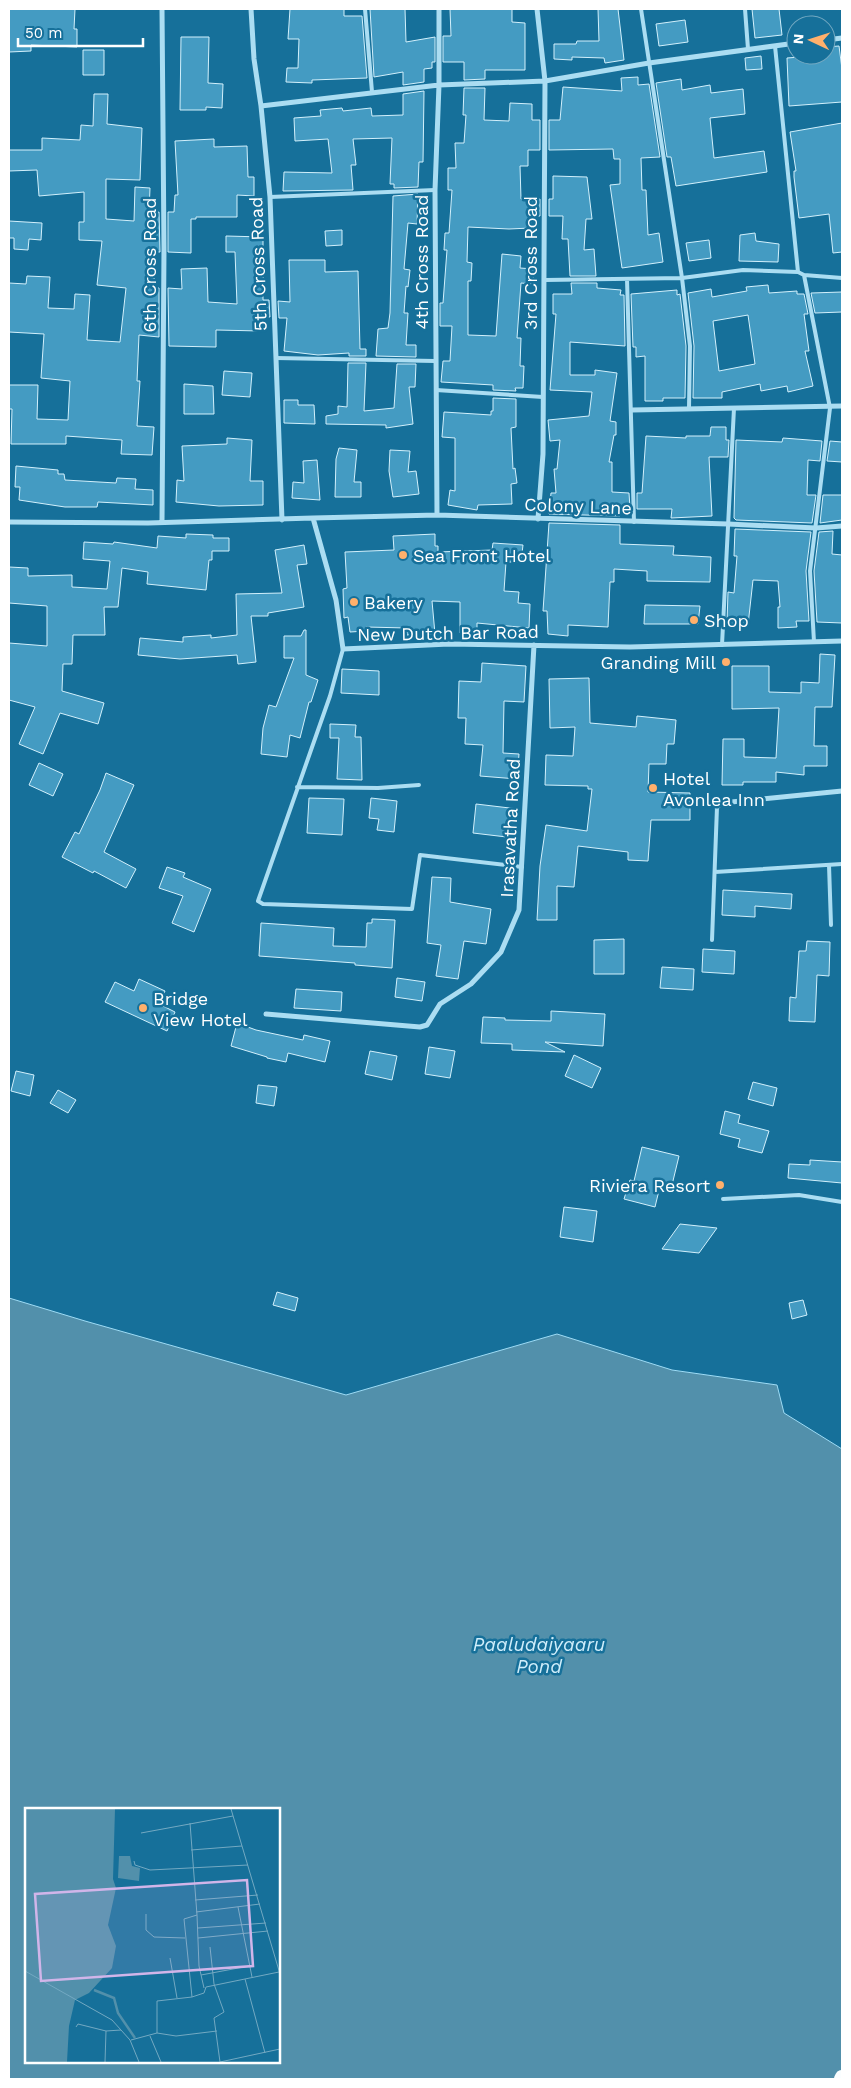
<svg xmlns="http://www.w3.org/2000/svg" width="851" height="2088" viewBox="0 0 851 2088" font-family="'Work Sans',sans-serif">
<style>
.water{fill:#5290ab;stroke:#9ddbf5;fill-rule:evenodd}
.building{fill:#449bc2;stroke:#d2f0fc;fill-rule:evenodd}
.lines{fill:none;stroke-linecap:round;stroke-linejoin:round}
.service{stroke:#abddf2;stroke-width:4}
.minor{stroke:#abddf2;stroke-width:5}
.trunk{stroke:#fafeff;stroke-width:14}
.poi-dot{fill:#ffb06c;stroke:#16709a;stroke-width:2}
.labels{text-anchor:middle;dominant-baseline:central;stroke-width:5;stroke-linejoin:round;paint-order:stroke}
.street-label{font-size:18px;fill:#fff;stroke:#16709a}
.poi-label{font-size:18px;fill:#fff;stroke:#16709a;text-anchor:start}
.water-label{font-size:19px;font-style:italic;fill:#d0eefb;stroke:#16709a}
.inset-river{fill:none;stroke:#5290ab;stroke-width:2.5}
.inset-road{fill:none;stroke:#73a9c2;stroke-width:1}
.view{fill:#d1b5e9;fill-opacity:0.15;stroke:#d1b5e9;stroke-width:2.5}
.inset-edge{fill:none;stroke:#fff;stroke-width:2.5}
</style>
<rect width="100%" height="100%" fill="#16709a"/>
<path class="water" d="M9,1298L85,1321L346,1395L557,1334L672,1370L777,1385L784,1413L842,1449V2079H9ZM26,1809H279V2062H26Z"/>
<path class="building" d="M9,9H75L74,29H77V47L31,45V51L9,52Z
M290,9H344V16H362L367,78L312,80V83L286,82L287,68H298L299,39H288Z
M370,9H405L406,42L435,37V62H432V68L424,69V82L403,85V72L374,77Z
M450,9H512V22L525,23V70H485V79L464,80V62H443V36H451Z
M598,9H618L624,60L605,63L604,58L572,57V60L554,59V44H576L577,41H599Z
M752,9H779L782,35L755,38Z
M685,20L688,42L659,46L656,24Z
M181,37H209L208,83L223,84L222,108L206,107V110H180Z
M839,46L842,69V102L789,106L787,58L826,55V47Z
M83,50H104V75H83Z
M761,56L762,69L746,70L745,58Z
M638,77V85L649,84L660,157L641,158L642,190H646L648,235L659,233L663,262L622,268L610,185L620,184V159H614L613,149L549,150V120H560L563,87L622,91L621,78Z
M681,79L682,90L710,85L711,93L743,89L745,114L710,118L714,158L764,151L767,172L676,186L671,157H667L656,83Z
M464,88H485L484,120L509,121L510,103L532,104V120H540V150H528V166H520L521,199H540V216H531V228L509,229L468,227L467,262L472,263L471,281H468V335L496,336L502,254L521,256L520,268L534,269L533,284L521,283L517,338H521L520,366H524L523,388H515L516,391L493,390V385L441,382L443,361H450L452,326H440V303H443L447,250H444L445,233H449L452,190H448V168H456L455,143H464L466,115H463Z
M424,91L423,162H419L418,187L394,188V184H390L392,138L353,139L356,165H351L353,190L283,191L284,172L332,173L328,139L295,141L294,118L321,116L320,110L342,108L343,111L371,108L372,116L403,115V94Z
M94,94H108L107,124L142,128L140,180L106,179V219L134,221L135,187L150,188L149,212H159L160,252H154V288H159V337L139,335L137,381H140L137,426L154,427L152,455L121,454L122,440L66,436V444H11L12,409H9V385H38L37,419L68,420L70,381L41,378L44,334L9,332V283L26,284L27,276L50,277L48,308L74,309L75,294L90,295L87,340L120,342L126,288L97,285L102,241L79,240V222H84V192L39,196L37,170L9,171V150H42V138L80,140L81,125L93,126Z
M842,123V252L833,253L829,214L799,218L794,177V171H796L790,132Z
M214,139V147L247,146L248,177H254V196L237,195V217H196V219H191V253L168,252V212H174L175,195H178L175,141Z
M553,176L587,177L592,219H586L584,250L594,249L596,276H570L568,239H562L563,216H549V199H553Z
M418,194L417,224L408,223L404,269L410,270L408,287L406,286L404,313H408L406,345H416V357L376,356L378,329L388,328L390,313L393,196Z
M9,221L42,223L41,240L29,239L28,250L14,249V238H9Z
M342,230V245L326,246L325,231Z
M755,233L756,241L779,244L778,262L739,261L740,235Z
M226,236L263,237V300H269L270,317L260,316V331L216,330V347L169,346L168,288L182,289L181,269L207,268L208,302L237,304L235,252H226Z
M709,240L711,258L689,261L686,243Z
M289,260H325V272L358,271L360,349H366V356H349V353L318,355L284,351L287,318H279L278,301L290,302Z
M571,283H597V288L621,290L620,295H624L625,346L570,342V375H595V370L617,373L610,421L616,422V435H614L609,462H612V492L629,493L630,508H619L620,516L549,514L551,493H556L554,469H557L560,440L550,441L548,420L589,416L592,392L550,390L556,314H553V294H572Z
M768,285L769,293L797,291V294H804L808,314H804L809,351H805L813,386L788,392L787,386L761,391L760,384L722,392V398H693L694,346L688,293L711,289L712,297L747,291L746,287ZM748,315L755,364L719,371L713,321Z
M677,290V295L680,294L686,346L685,398H663V401H645V356L636,357V347H633L631,294Z
M842,292V312L815,313L811,293Z
M348,363H366L364,411L394,408L397,364H416L415,387H409L413,424L386,428V425L326,424V416L338,414V406L347,407Z
M224,371L252,373L250,397L222,395Z
M184,384L213,386L214,414H184Z
M493,398L516,399V427L511,428L513,469L515,468L517,483L511,484L512,504L478,505L477,510L448,505L450,490L455,491V438L442,437L444,412L491,415V411H493Z
M284,400H298V405H314L315,424L284,423Z
M711,427H726V440H729L728,457H709L712,516L671,518L672,509H637V493H642L646,436L686,438V436H710Z
M227,438L252,440L250,481H263V505L219,506L176,502L177,480L184,481L182,446L227,444Z
M783,438L822,441L820,461L808,460L807,495H816L812,523L736,520L734,518L736,440L782,442Z
M830,441L842,442V462L827,461Z
M339,448L357,450L354,482H361V497H335L336,459Z
M390,450L410,451L408,472L416,471L419,494L393,497L389,471Z
M317,460L320,500L292,498L293,482L304,483L303,461Z
M16,466L58,470V474H64L65,480L116,483L117,478L136,479L135,489L153,490V505L98,502L97,507H65L19,500L20,487H15Z
M823,495H842V520L820,523Z
M549,523L620,525V544L674,546L673,555L711,557L710,582L647,581V571L614,569V582H610L608,627L568,625V636L548,634L547,611H543Z
M735,529L811,532L806,571L809,621H796L797,627L778,628V607H780L778,581L753,580L748,625L727,623L728,592L734,593L737,556H734Z
M833,531L832,554L842,555V623L817,622L814,571L819,532Z
M186,534L213,535V538H229V551H212V560H209L206,590L147,584L148,572L122,568L118,607H104L105,635H73L72,664H63L62,691L104,703L98,724L60,713L43,754L19,744L35,707L9,700V643L47,646V606L9,603V567L28,568V576L72,575V587L107,589L110,561L83,559L84,542L113,544L114,542L157,548L158,536L186,538Z
M435,534V546H438V552L492,550L493,543L523,545L521,562H506L504,591L519,592L518,603L530,604L529,628L477,623V633H460V602L432,601L435,634L407,635V628L366,627V631L350,632L348,617L344,618L343,589L347,588L345,552L394,550L393,536Z
M304,545L307,564L297,565L304,607L268,613V616H251L256,662L238,664L237,655L180,659L138,655L140,638L183,642V637L211,635V638L237,635L236,594L282,593L275,550Z
M645,605L700,606L698,624H644Z
M304,630H306V675L318,680L311,702H309L300,738L290,735L287,757L261,754L263,728L269,705L276,707L294,658H284V636H301Z
M820,654L835,655L832,707H815L814,746H827V766H804V775L776,772V782H743V785H722L723,739H744V757L776,758L779,708L732,709V666H769V692L801,693V682L819,683Z
M482,663L526,666L524,702L504,701L503,753L519,754L517,779L480,776L483,745L465,744L466,718H458L459,681L481,682Z
M342,669L379,671V695L341,693Z
M589,678L590,723L636,727L637,716L676,720L674,744H667L666,764H649L648,792L690,793V820H651L648,861L628,860V852L578,846L574,887L557,886V920H537L540,866L546,825L587,831L592,789H588V786L545,785L546,755L573,756L575,727L550,728L549,679Z
M330,724L356,725L355,737H361L362,780L337,779L339,738H330Z
M39,763L63,774L53,796L29,785Z
M106,773L134,785L104,852L136,869L126,888L94,871L93,873L62,857L75,832L79,834L100,790Z
M309,798L344,799L342,835L307,833Z
M371,798L397,801L394,832L377,830L379,819L369,818Z
M476,804L518,809L515,838L473,833Z
M167,867L185,873L183,877L211,889L194,932L172,923L183,896L159,888Z
M432,877L451,878L450,902L491,909L486,944L464,941L458,979L436,976L441,945L427,943Z
M723,890L792,894L791,909L755,906V917L722,915Z
M372,919L395,920L392,968L355,965V963L259,956L261,923L334,928L333,946L366,947L367,923H372Z
M624,939V974H594V940Z
M807,941L830,942L829,976L817,975L815,1022L789,1021L790,997L796,998L799,951H806Z
M703,949L735,951L734,974L702,972Z
M662,967L694,969L693,990L660,988Z
M397,978L425,982L422,1001L395,997Z
M139,979L165,991L159,1004L175,1012L167,1031L105,1002L115,982L134,991Z
M296,989L342,992L341,1011L294,1008Z
M551,1011L605,1014L603,1046L545,1042L565,1052L512,1050V1044L481,1043L483,1017L505,1018V1020L551,1021Z
M237,1023L256,1030L303,1040L304,1035L330,1041L325,1062L288,1053L286,1062L267,1058V1057L231,1046Z
M429,1047L455,1051L450,1078L425,1074Z
M370,1051L397,1056L392,1080L365,1074Z
M574,1055L601,1068L592,1088L565,1076Z
M16,1071L34,1075L30,1096L11,1091Z
M753,1082L777,1088L773,1106L748,1099Z
M258,1085L277,1087L274,1106L256,1103Z
M58,1090L76,1100L68,1113L50,1103Z
M725,1111L740,1115L738,1123L769,1131L762,1153L738,1147L740,1139L720,1134Z
M642,1147L679,1156L672,1185L661,1182L655,1207L624,1199L630,1180L634,1181Z
M810,1160L842,1162V1183L788,1178L789,1164L810,1165Z
M564,1207L597,1211L593,1242L560,1237Z
M680,1224L717,1228L699,1253L662,1249Z
M277,1292L298,1298L295,1311L273,1305Z
M803,1300L807,1315L792,1319L789,1303Z"/>
<g class="lines">
<path class="service" d="M365,9L372,92
M641,9L682,278L690,346L689,408
M745,9L748,49
M775,46L798,272
M270,197L435,190
M804,275L830,408L810,571L814,642
M627,279L634,522
M545,280L682,278L743,270L798,272L804,275L842,278
M276,358L435,361
M436,390L543,397
M722,645L734,408
M343,649L330,696L258,901L263,904L412,909L420,855L522,867
M297,787L378,788L419,785
M829,865L831,925
M715,872L842,864
M712,940L717,807
M723,1199L799,1195L842,1202"/>
<path class="minor" d="M251,9L254,59L261,106L270,197L282,520
M537,9L545,81L543,454L538,519
M826,40L842,38
M261,106L439,85L545,81L649,63L796,43
M632,410L842,406
M437,515L435,190L439,85V9
M313,518L437,515L728,524L816,528L842,526
M9,522L148,523L313,518L336,600L343,649L449,644L630,647L842,641
M162,522L164,249L162,9
M717,807L721,803L842,791
M266,1014L420,1027L427,1025L440,1004L471,984L501,952L519,910L534,645"/>
<path class="trunk" d="M841,2079L842,2077"/>
</g>
<g class="poi-dot">
<circle cx="403" cy="555" r="5"/>
<circle cx="354" cy="602" r="5"/>
<circle cx="694" cy="620" r="5"/>
<circle cx="726" cy="662" r="5"/>
<circle cx="653" cy="788" r="5"/>
<circle cx="143" cy="1008" r="5"/>
<circle cx="720" cy="1185" r="5"/>
</g>
<g class="labels">
<g class="street-label">
<text transform="translate(421 262) rotate(-90)">4th Cross Road</text>
<text transform="translate(530 263) rotate(-90)">3rd Cross Road</text>
<text transform="translate(258 264) rotate(-92)">5th Cross Road</text>
<text transform="translate(149 265) rotate(-90)">6th Cross Road</text>
<text transform="translate(578 506) rotate(2)">Colony Lane</text>
<text transform="translate(448 633) rotate(-1)">New Dutch Bar Road</text>
<text transform="translate(510 828) rotate(-87)">Irasavatha Road</text>
</g>
<g class="poi-label">
<text x="413" y="555">Sea Front Hotel</text>
<text x="364" y="602">Bakery</text>
<text x="704" y="620">Shop</text>
<text x="716" y="662" text-anchor="end">Granding Mill</text>
<text x="663" y="778">Hotel<tspan x="663" dy="21">Avonlea Inn</tspan></text>
<text x="153" y="998">Bridge<tspan x="153" dy="21">View Hotel</tspan></text>
<text x="710" y="1185" text-anchor="end">Riviera Resort</text>
</g>
<g class="water-label">
<text x="539" y="1644">Paaludaiyaaru<tspan x="539" dy="22">Pond</tspan></text>
</g>
</g>
<g transform="translate(25 1808)">
<rect width="255" height="255" fill="#16709a"/>
<path d="M0,1H90L88,71L91,80L83,117L91,138L87,160L64,185L50,192L44,218L42,254H0ZM94,48H105L107,58L115,60L114,73L93,70Z" fill="#5290ab"/>
<path class="inset-river" d="M69,182L89,190L93,205L110,230"/>
<path class="inset-road" d="M206,1L255,166M116,25L208,8M166,42L217,38M109,53L110,57L125,62L223,57M170,92L233,87M213,99L227,169M171,104L235,96M121,106V122L129,129L160,130M172,107L174,158L179,180M173,120L241,115M173,130L243,123M185,139L189,176L199,204L189,210L195,254M145,150L152,190M0,163L87,212L105,232L114,254M176,167L224,158M220,171L240,245M167,189L179,185L181,179L254,164M51,219L53,216L81,223M132,225L151,228L192,223M125,228L136,254M106,232L132,225V193L167,189L159,111L172,107L165,15M80,254L81,223L96,222M195,254L255,241"/>
<path class="view" d="M222,72L228,158L16,173L10,86Z"/>
<rect width="255" height="255" class="inset-edge"/>
</g>
<rect width="851" height="2088" fill="none" stroke="#ffffff" stroke-width="20"/>
<g transform="translate(811 40) rotate(274)"><circle r="24" fill="#16709a" stroke="#73a9c2"/>
<path d="M0-4L9 19L0 12L-9 19Z" fill="#ffb06c"/>
<text y="-8" font-size="14" font-weight="bold" text-anchor="middle" fill="#ffffff">N</text>
</g>
<path d="M18 38v8h125v-8" fill="none" stroke="#ffffff" stroke-width="2.5"/>
<text x="25" y="38" font-size="15" fill="#ffffff" stroke="#16709a" stroke-width="4" paint-order="stroke">50 m</text>
</svg>
